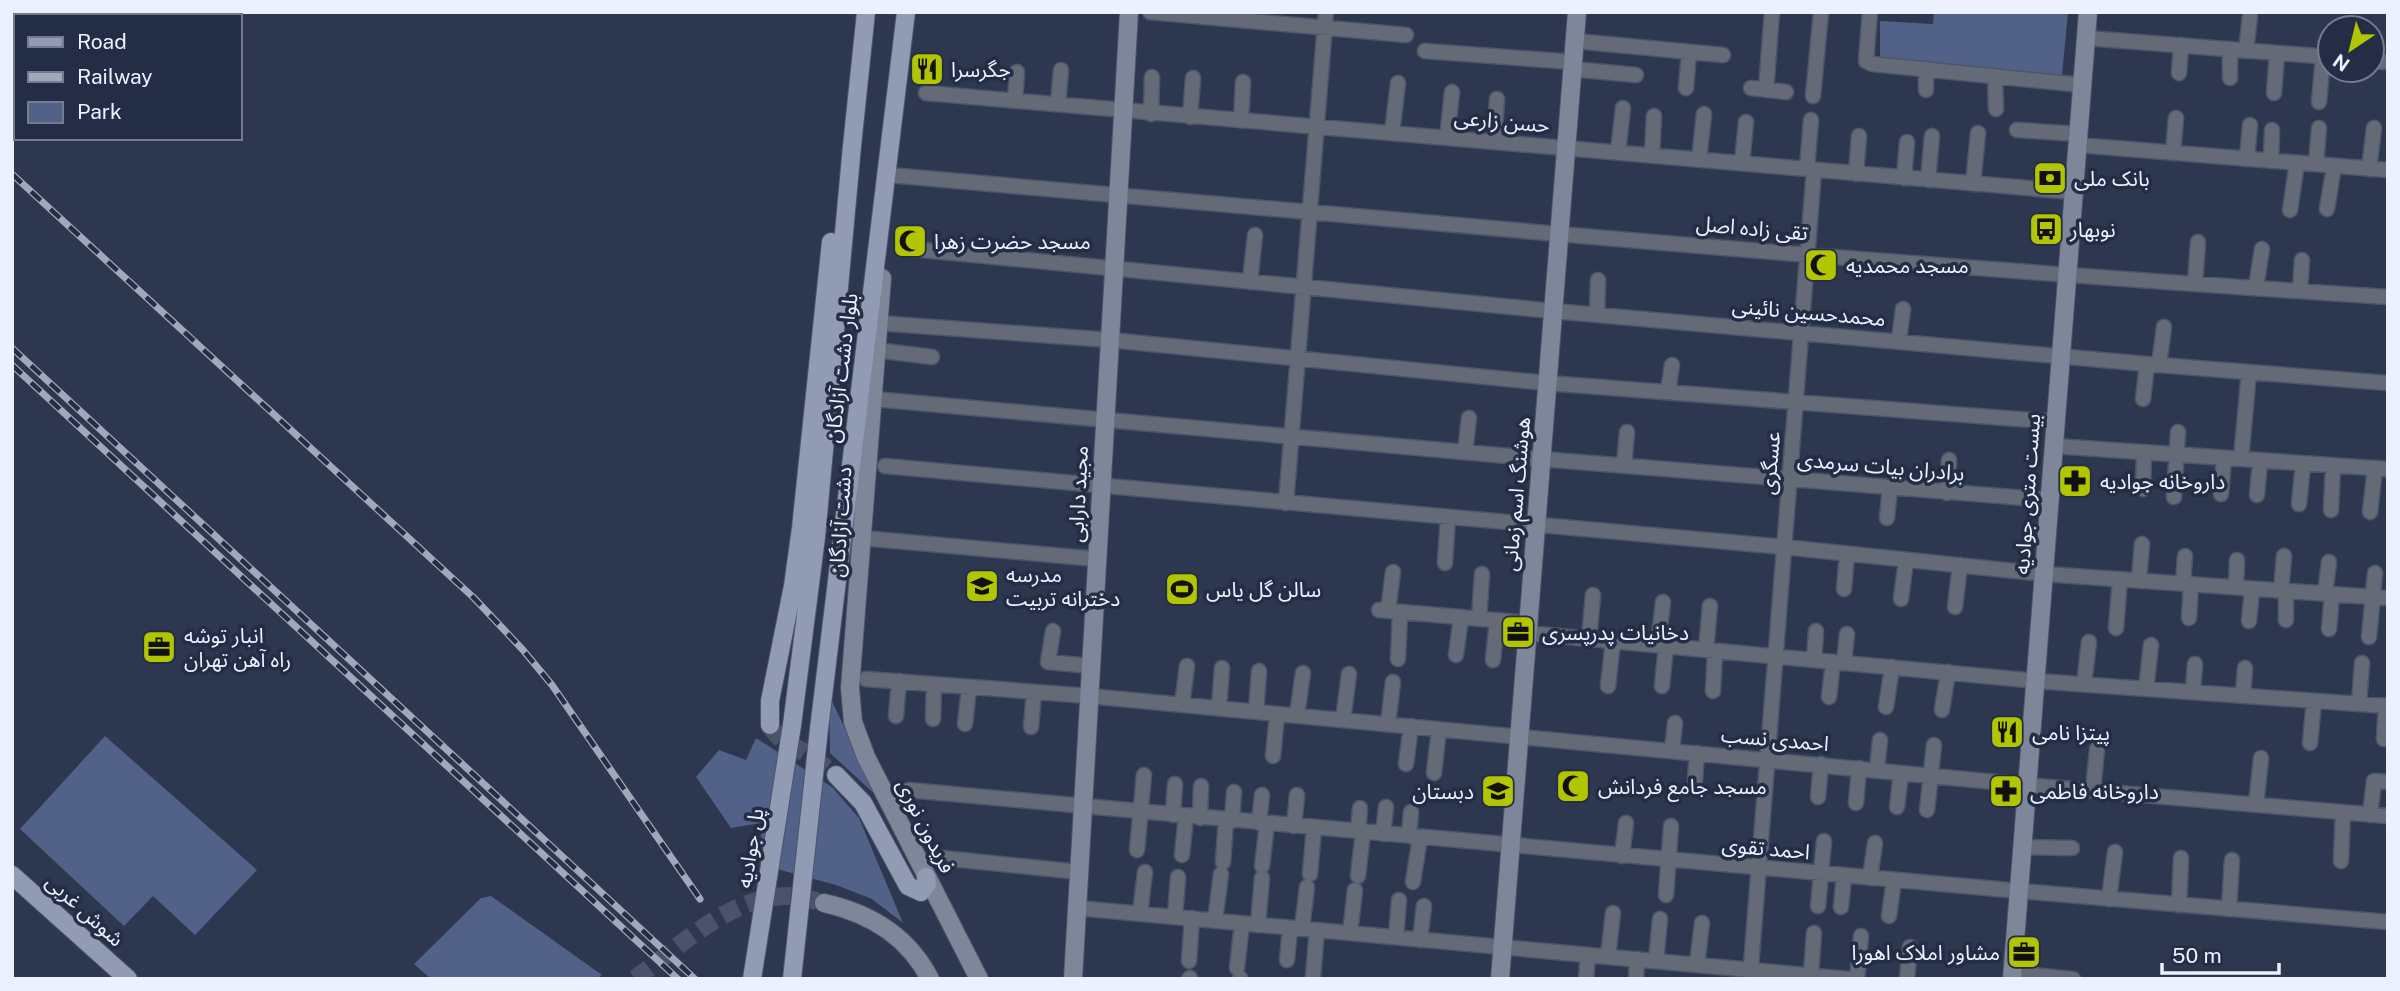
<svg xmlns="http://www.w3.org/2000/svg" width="2400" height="991" viewBox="0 0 2400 991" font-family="'Public Sans','Noto Sans Arabic',sans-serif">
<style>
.green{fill:#526187}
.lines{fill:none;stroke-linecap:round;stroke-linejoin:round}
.secondary-tunnel{stroke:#4a5369;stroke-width:18;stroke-dasharray:18 9;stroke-linecap:butt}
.primary-tunnel{stroke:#4a5369;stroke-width:18;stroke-dasharray:18 9;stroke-linecap:butt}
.street-casing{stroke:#4b556b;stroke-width:17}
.secondary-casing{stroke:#4b556b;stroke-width:20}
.primary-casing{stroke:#4b556b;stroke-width:20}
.street{stroke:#656a77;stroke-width:14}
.secondary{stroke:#7e8699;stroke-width:18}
.primary{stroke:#919bb4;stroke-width:18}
.rail-casing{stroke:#a0a8b9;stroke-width:7}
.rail{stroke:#232d45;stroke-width:4.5;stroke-dasharray:13;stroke-linecap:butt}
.primary-bridge-casing{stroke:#4b556b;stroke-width:20;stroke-linecap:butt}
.primary-bridge{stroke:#919bb4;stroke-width:18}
.labels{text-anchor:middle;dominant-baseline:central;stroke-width:7;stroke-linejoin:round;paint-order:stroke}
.poi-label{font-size:21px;fill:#ebf1fe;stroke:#232d45;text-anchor:start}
.street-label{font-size:21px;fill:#ebf1fe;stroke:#232d45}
</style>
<rect width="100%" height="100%" fill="#2d374f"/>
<path class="green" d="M1934,12H2068L2062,76L1880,58V21L1933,24Z
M829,695L878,797L830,753Z
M105,736L257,870L195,935L153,896L124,926L20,829Z
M756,738L832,787L859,818L903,923L872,899L836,885L762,865L761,823L731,828L696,777L719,750L746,760Z
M491,896L602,975L596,979H431L414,964L481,898Z"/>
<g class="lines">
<path class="secondary-tunnel" d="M635,979C679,947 729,897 787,896C799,896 813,900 824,903"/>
<path class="primary-tunnel" d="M770,725C778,740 789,744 804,752C815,759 825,768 836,775"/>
<g class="street-casing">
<path id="street" d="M1150,12L1406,35
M1870,12L1866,61L1872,64L2082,85
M2086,38L2330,57
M1575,41L1723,55
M1425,51L1573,62
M2246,51L2250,16
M2372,61L2388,62
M1572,69L1636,75
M2179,73L2181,45
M1995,76L1996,109
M2230,78V49
M1686,88L1689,52
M1751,88L1786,92
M1766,90L1772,12
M1926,90V69
M926,93L2074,192
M2274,93L2277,53
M1813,96L1821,12
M1015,101L1017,72
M2319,102L2323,57
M1058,104L1061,70
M1151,114L1152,77
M1190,117L1193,78
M1241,121L1243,82
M2017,130L2079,134
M1392,133L1398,83
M1447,138L1452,92
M1494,142L1497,99
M2078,145L2388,170
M1618,152L1623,108
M2173,153L2176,118
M1652,155L1654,116
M2247,159L2250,125
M1699,160L1704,114
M2271,161L2272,130
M1742,163L1746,122
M2316,164L2319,128
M1807,169L1811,120
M2369,169L2374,128
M1856,174L1859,136
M889,175C1113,193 1336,215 1559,234C1835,258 2111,279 2388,297
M1904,178L1907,142
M1928,180L1932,136
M1973,184L1978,133
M2327,209L2334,166
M2290,210L2297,163
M912,249L1553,311L2147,364L2388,383
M1250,282L1255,235
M2195,284L2198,242
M2256,287L2262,249
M2300,291L2302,260
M1597,315L1598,280
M878,323L1110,340L1547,383L2056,422
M1899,340L1903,309
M876,350L932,357
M2159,365L2164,327
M1668,392L1672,365
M873,399L1541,459L2050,500
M2143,399L2147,364
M2054,446L2388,469
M1465,452L1469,418
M2241,459L2249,372
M885,466L1784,547L2044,574L2388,598
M1624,466L1627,432
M2143,489L2144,453
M1947,493L1949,460
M2221,494L2224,458
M2257,495L2260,461
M2174,497L2178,432
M1286,503L1326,12
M2299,504L2303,464
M2331,510L2333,466
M2370,512L2375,468
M1887,518L1890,488
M862,538L1097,559
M1445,563L1448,517
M2139,580L2142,544
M2183,584L2185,556
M2236,587L2237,560
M1844,589L1847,554
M2281,591L2284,556
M2325,594L2329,562
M1901,599L1906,560
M1955,607L1960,565
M1379,610L1528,623
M1388,611L1393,572
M2189,618L2191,584
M1479,619L1482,574
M2286,620V591
M2249,621L2252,589
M2116,628L2120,579
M2329,629L2332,594
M1053,631L1048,662L1091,666
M1527,633L2036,681L2388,706
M2369,637L2375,573
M1589,639L1593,595
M1658,645L1663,602
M1706,650L1710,606
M1456,655L1461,617
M1398,659L1400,612
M1493,660L1497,620
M1814,660L1816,631
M1844,663L1847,634
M866,679L1089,696L2027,785L2388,816
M2084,684L2089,642
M1608,686L1613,641
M1662,686L1666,646
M2146,689L2151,645
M1713,691L1715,651
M2193,692L2195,664
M2243,696L2245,668
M1829,697L1833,662
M2359,704L2362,663
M1182,705L1187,666
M1886,707L1892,667
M1219,708L1222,668
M1942,710L1948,672
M1256,712L1259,671
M1297,715L1303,673
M896,716L899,681
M933,719L934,684
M1343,720L1349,674
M965,724L969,687
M1388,724L1393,682
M1031,727L1034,692
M2384,739L2386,706
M2310,743L2314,701
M1672,750L1675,723
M1273,756L1277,714
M1406,764L1411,726
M1877,770L1880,740
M1434,773L1439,729
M1695,780L1697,753
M909,790L2019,891L2388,922
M2093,791L2097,749
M1818,797L1821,764
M1856,803L1859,768
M2256,805L2261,758
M1897,807L1901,773
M1927,810L1934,745
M1173,815L1175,784
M2370,815L2374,781L2388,782
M1200,818L1201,786
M1232,821L1234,792
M1259,823L1262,795
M1294,826L1297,795
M1358,832L1360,808
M1383,834L1386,807
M1409,836L1411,812
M2022,847L2072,848
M1137,850L1144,775
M1182,855L1186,816
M1622,856L1626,823
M942,858L1079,872
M2341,861L2343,812
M1223,862L1226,820
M1262,866L1267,824
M1310,874L1314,828
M1358,876L1363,832
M1870,878L1875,843
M1413,882L1420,837
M1666,895L1671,826
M2109,899L2115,852
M2179,905L2181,858
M1818,906L1824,841
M1841,907L1844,876
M1077,908L1849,979
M2229,909L2232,860
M1140,914L1145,872
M1889,916L1894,880
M1175,917L1178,877
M1215,921L1221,874
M1258,925L1262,878
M1302,928L1307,887
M1350,933L1355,890
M1396,937L1399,900
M1420,940L1424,906
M1608,957L1613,913
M1287,960L1290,928
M1189,961L1192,918
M1656,961L1660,919
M1697,965L1702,923
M1237,968L1242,923
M2012,973L2073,979
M1811,975L1814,933
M1313,977L1317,930
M1189,979L1190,978
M1240,979V978
M1586,979L1588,955
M1636,979L1637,959
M1750,979L1814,170
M1857,979L1861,936
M1907,979L1910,947"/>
</g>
<g class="secondary-casing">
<path id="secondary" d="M882,278L850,688L853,722L866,757L979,979
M824,903C869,913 908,936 930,979
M1073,979L1129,12
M1500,979L1577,12
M2012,979L2088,12"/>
</g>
<g class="primary-casing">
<path id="primary" d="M770,725V701L793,586L801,528L831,242
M792,725L816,537L852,146L866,12
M819,729L906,12
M836,775L863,803L908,886L921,892L927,884L926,877
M12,875L128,979"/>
</g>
<use href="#street" class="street"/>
<use href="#secondary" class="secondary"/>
<use href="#primary" class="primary"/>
<g class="rail-casing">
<path id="rail" d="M12,174L474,598L523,650L552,685L700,899
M12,348L695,979
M12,365L678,979"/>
</g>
<use href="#rail" class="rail"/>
<g class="primary-bridge-casing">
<path id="primary-bridge" d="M752,979L792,725
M792,979L819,729"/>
</g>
<use href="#primary-bridge" class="primary-bridge"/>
</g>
<defs>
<g id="restaurant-square" transform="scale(1.75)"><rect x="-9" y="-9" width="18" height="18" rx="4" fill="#b1c500" stroke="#232d45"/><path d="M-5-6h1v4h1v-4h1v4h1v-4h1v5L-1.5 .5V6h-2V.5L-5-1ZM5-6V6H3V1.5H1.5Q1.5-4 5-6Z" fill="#111"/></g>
<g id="bank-square" transform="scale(1.75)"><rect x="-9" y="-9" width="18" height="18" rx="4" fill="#b1c500" stroke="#232d45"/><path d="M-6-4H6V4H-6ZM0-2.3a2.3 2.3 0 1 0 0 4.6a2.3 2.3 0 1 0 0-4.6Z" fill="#111"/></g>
<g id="bus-square" transform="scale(1.75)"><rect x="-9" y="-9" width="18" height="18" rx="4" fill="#b1c500" stroke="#232d45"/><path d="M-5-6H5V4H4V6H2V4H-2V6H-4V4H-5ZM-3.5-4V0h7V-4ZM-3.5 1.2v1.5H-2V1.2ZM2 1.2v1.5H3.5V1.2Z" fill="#111"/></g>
<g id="mosque-square" transform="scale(1.75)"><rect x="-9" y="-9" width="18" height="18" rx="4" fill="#b1c500" stroke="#232d45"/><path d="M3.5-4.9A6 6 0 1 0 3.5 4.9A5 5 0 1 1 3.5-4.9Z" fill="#111"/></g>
<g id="pharmacy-square" transform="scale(1.75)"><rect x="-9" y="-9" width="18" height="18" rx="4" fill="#b1c500" stroke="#232d45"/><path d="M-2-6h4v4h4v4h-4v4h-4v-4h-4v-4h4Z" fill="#111"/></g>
<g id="school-square" transform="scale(1.75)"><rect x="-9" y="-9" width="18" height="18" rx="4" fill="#b1c500" stroke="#232d45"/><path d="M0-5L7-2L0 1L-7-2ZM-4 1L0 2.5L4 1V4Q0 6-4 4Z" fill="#111"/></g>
<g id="stadium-square" transform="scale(1.75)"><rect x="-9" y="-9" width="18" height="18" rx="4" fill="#b1c500" stroke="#232d45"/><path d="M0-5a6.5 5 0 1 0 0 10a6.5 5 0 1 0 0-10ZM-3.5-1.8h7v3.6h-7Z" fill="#111"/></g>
<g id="office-square" transform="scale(1.75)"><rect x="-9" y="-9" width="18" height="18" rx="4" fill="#b1c500" stroke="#232d45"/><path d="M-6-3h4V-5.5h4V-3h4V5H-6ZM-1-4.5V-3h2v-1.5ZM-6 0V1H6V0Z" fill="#111"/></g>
</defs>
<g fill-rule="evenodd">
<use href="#restaurant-square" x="927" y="69"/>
<use href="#bank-square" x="2050" y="178"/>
<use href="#bus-square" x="2046" y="229"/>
<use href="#mosque-square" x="910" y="241"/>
<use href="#mosque-square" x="1821" y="265"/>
<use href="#pharmacy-square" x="2075" y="481"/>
<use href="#school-square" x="982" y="586"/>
<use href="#stadium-square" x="1182" y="589"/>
<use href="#office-square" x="1518" y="632"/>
<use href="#office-square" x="159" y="647"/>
<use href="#restaurant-square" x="2007" y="732"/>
<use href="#mosque-square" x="1573" y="786"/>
<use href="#school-square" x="1498" y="791"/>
<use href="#pharmacy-square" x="2006" y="791"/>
<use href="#office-square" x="2024" y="952"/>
</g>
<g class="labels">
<g class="poi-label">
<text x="951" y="69">جگرسرا</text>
<text x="2074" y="178">بانک ملی</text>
<text x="2070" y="229">نوبهار</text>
<text x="934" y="241">مسجد حضرت زهرا</text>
<text x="1846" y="265">مسجد محمدیه</text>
<text x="2100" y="481">داروخانه جوادیه</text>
<text x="1006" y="574">مدرسه<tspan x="1006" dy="24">دخترانه تربیت</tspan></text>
<text x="1206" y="589">سالن گل یاس</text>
<text x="1542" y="632">دخانیات پدرپسری</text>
<text x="184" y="635">انبار توشه<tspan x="184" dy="24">راه آهن تهران</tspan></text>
<text x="2032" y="732">پیتزا نامی</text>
<text x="1598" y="786">مسجد جامع فردانش</text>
<text x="1474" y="791" text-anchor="end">دبستان</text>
<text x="2030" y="791">داروخانه فاطمی</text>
<text x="2000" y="952" text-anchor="end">مشاور املاک اهورا</text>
</g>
<g class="street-label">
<text transform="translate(1502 121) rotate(5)">حسن زارعی</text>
<text transform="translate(1752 228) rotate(5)">تقی زاده اصل</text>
<text transform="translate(1809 312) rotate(5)">محمدحسین نائینی</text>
<text transform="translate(841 368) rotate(-83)">بلوار دشت آزادگان</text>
<text transform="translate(1770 463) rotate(-85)">عسگری</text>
<text transform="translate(1881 466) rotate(5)">برادران بیات سرمدی</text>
<text transform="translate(1078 494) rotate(-87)">مجید دارابی</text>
<text transform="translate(1516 494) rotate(-85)">هوشنگ اسم زمانی</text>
<text transform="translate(2027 494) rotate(-86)">بیست متری جوادیه</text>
<text transform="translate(840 522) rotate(-86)">دشت آزادگان</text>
<text transform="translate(1775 739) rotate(5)">احمدی نسب</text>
<text transform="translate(926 826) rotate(63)">فریدون نوری</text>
<text transform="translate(750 848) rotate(-81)">پل جوادیه</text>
<text transform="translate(1766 848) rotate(5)">احمد تقوی</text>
<text transform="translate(85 910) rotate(42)">شوش غربی</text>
</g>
</g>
<rect width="2400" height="991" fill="none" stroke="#ebf1fe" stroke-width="28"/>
<rect x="14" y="14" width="228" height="126" fill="#232d45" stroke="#737b8f" stroke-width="2"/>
<rect x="28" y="37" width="35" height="10" fill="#919bb4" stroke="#737b8f" stroke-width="2"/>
<text x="77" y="49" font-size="21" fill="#ebf1fe">Road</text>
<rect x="28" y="72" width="35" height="10" fill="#a0a8b9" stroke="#737b8f" stroke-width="2"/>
<text x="77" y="84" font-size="21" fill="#ebf1fe">Railway</text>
<rect x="28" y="102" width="35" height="21" fill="#526187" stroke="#737b8f" stroke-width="2"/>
<text x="77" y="119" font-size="21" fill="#ebf1fe">Park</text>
<g transform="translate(2351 49) rotate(215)"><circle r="33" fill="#232d45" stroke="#737b8f" stroke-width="2"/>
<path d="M0-5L12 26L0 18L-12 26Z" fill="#b1c500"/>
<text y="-10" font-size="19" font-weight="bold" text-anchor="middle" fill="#ebf1fe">N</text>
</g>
<path d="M2162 963v10h117v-10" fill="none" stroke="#ebf1fe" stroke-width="3.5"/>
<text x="2172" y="963" font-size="21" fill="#ebf1fe" stroke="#232d45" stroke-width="5" paint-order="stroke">50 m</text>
</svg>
